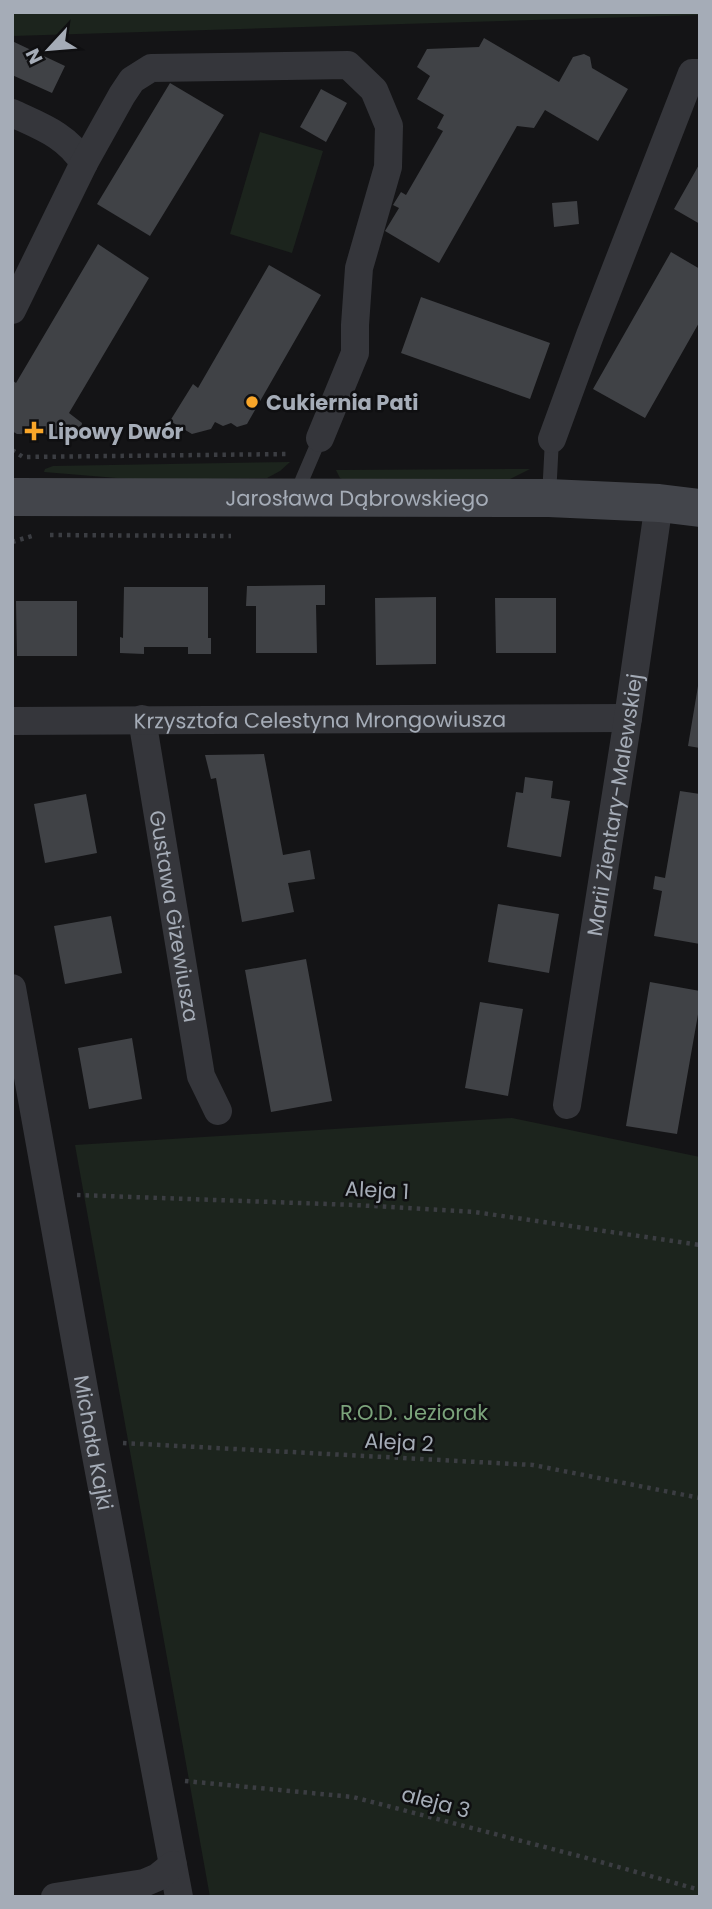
<svg xmlns="http://www.w3.org/2000/svg" width="712" height="1909" viewBox="0 0 712 1909" font-family="Poppins,sans-serif">
<style>
.green{fill:#1c241d}
.building{fill:#404246}
.lines{fill:none;stroke-linecap:round;stroke-linejoin:round}
.path{stroke:#3b3d42;stroke-width:4.5;stroke-dasharray:3.5 5;stroke-linecap:butt}
.lane{stroke:#35363b;stroke-width:14}
.street{stroke:#35363b;stroke-width:28}
.secondary{stroke:#43454b;stroke-width:38}
.poi-dot{fill:#f9a629;stroke:#0f0f11;stroke-width:2.5}
.labels{text-anchor:middle;dominant-baseline:central;stroke-width:5;stroke-linejoin:round;paint-order:stroke}
.poi-label{font-size:21px;font-weight:bold;fill:#a5acb7;stroke:#0f0f11;text-anchor:start}
.street-label{font-size:21px;fill:#a5acb7;stroke:#0f0f11}
.park-label{font-size:21px;fill:#7ba37b;stroke:#0f0f11}
</style>
<rect width="100%" height="100%" fill="#141416"/>
<path class="green" d="M12,12H700V15L12,36Z
M260,132L323,151L292,253L230,234Z
M290,462L280,471L267,478L141,480L44,472L45,469L53,466Z
M530,469L510,479L349,482L340,478L336,470Z
M512,1118L700,1157V1897H210L75,1145Z"/>
<path class="building" d="M484,38L559,82L573,57L584,54L590,57L592,68L628,89L598,141L545,110L534,128L517,126L439,263L385,231L399,208L393,205L401,192L406,195L443,131L437,128L444,115L417,99L430,76L417,67L427,49L479,47Z
M12,41L65,66L52,93L12,75Z
M170,83L224,115L150,236L97,204Z
M321,89L347,103L326,142L300,127Z
M700,163V224L674,209Z
M577,201L579,224L554,227L552,203Z
M98,244L149,278L69,413L82,423L80,433L72,435L17,434L12,431V380L16,383Z
M671,252L700,269V321L645,418L593,389Z
M269,265L321,295L247,424L237,427L231,423L223,426L215,422L211,429L192,434L170,421L193,384L198,388Z
M421,297L550,343L530,399L401,353Z
M325,585V605H316L317,653H256V606H246L247,586Z
M124,587H208V638H211V654H188V647H144V654L120,653V637L123,638Z
M436,597V664L376,665L375,598Z
M495,598H556V653H496Z
M16,601H77V656H17Z
M698,686L700,687V748L688,746Z
M264,754L283,855L310,850L315,879L288,883L294,912L242,922L216,778L211,779L205,755Z
M525,777L553,781L551,798L570,801L561,857L507,847L516,792L523,793Z
M680,791L700,794V944L654,936L662,891L653,889L655,876L665,878Z
M86,794L97,853L45,863L34,804Z
M498,904L559,914L549,973L488,962Z
M111,916L122,973L65,984L54,926Z
M306,959L332,1101L271,1112L245,970Z
M650,982L700,991V1003L677,1134L626,1126Z
M480,1002L523,1009L508,1096L465,1088Z
M132,1038L142,1099L89,1109L78,1048Z"/>
<g class="lines">
<path class="path" d="M12,450L23,457L290,454
M50,535L231,536
M12,542L35,535
M77,1195L355,1205L475,1212L700,1245
M123,1443L533,1465L700,1498
M185,1781L353,1797L583,1857L700,1890"/>
<path class="lane" d="M302,496V480L320,438
M549,497L552,439"/>
<g class="street">
<path d="M12,113C42,127 66,135 84,163"/>
<path d="M12,310L84,163L122,95L132,80L151,68L348,65L374,90L389,126L388,167L359,268L355,325V353L320,438"/>
<path d="M552,439L590,335L692,73H700"/>
<path id="s1" d="M142,719L201,1076L218,1111"/>
<path id="s2" d="M12,721L628,718"/>
<path id="s3" d="M12,988L94,1445L179,1897"/>
<path id="s4" d="M567,1105L628,718L659,503"/>
<path d="M55,1897L144,1883L158,1877L173,1865"/>
</g>
<path class="secondary" id="s5" d="M12,497L549,498L659,503L700,508"/>
</g>
<g class="poi-dot">
<circle cx="252" cy="402" r="7"/>
<path d="M30.5 420.5h7v7h7v7h-7v7h-7v-7h-7v-7h7z"/>
</g>
<g class="labels">
<g class="poi-label">
<text x="266" y="402">Cukiernia Pati</text>
<text x="48" y="431">Lipowy Dwór</text>
</g>
<g class="street-label">
<text stroke="none"><textPath href="#s5" startOffset="345">Jarosława Dąbrowskiego</textPath></text>
<text stroke="none"><textPath href="#s2" startOffset="308">Krzysztofa Celestyna Mrongowiusza</textPath></text>
<text stroke="none"><textPath href="#s4" startOffset="304">Marii Zientary-Malewskiej</textPath></text>
<text stroke="none"><textPath href="#s1" startOffset="200">Gustawa Gizewiusza</textPath></text>
<text transform="translate(377 1190) rotate(3)">Aleja 1</text>
<text transform="translate(399 1442) rotate(3)">Aleja 2</text>
<text stroke="none"><textPath href="#s3" startOffset="462">Michała Kajki</textPath></text>
<text transform="translate(436 1802) rotate(15)">aleja 3</text>
</g>
<g class="park-label">
<text x="414" y="1412">R.O.D. Jeziorak</text>
</g>
</g>
<rect width="712" height="1909" fill="none" stroke="#a5acb7" stroke-width="28"/>
<g transform="translate(49 49) rotate(244)" stroke="#0f0f11" stroke-width="5" paint-order="stroke">
<path d="M0-5L12 26L0 18L-12 26Z" fill="#a5acb7"/>
<text y="-10" font-size="19" font-weight="bold" text-anchor="middle" fill="#a5acb7">N</text>
</g>
</svg>
